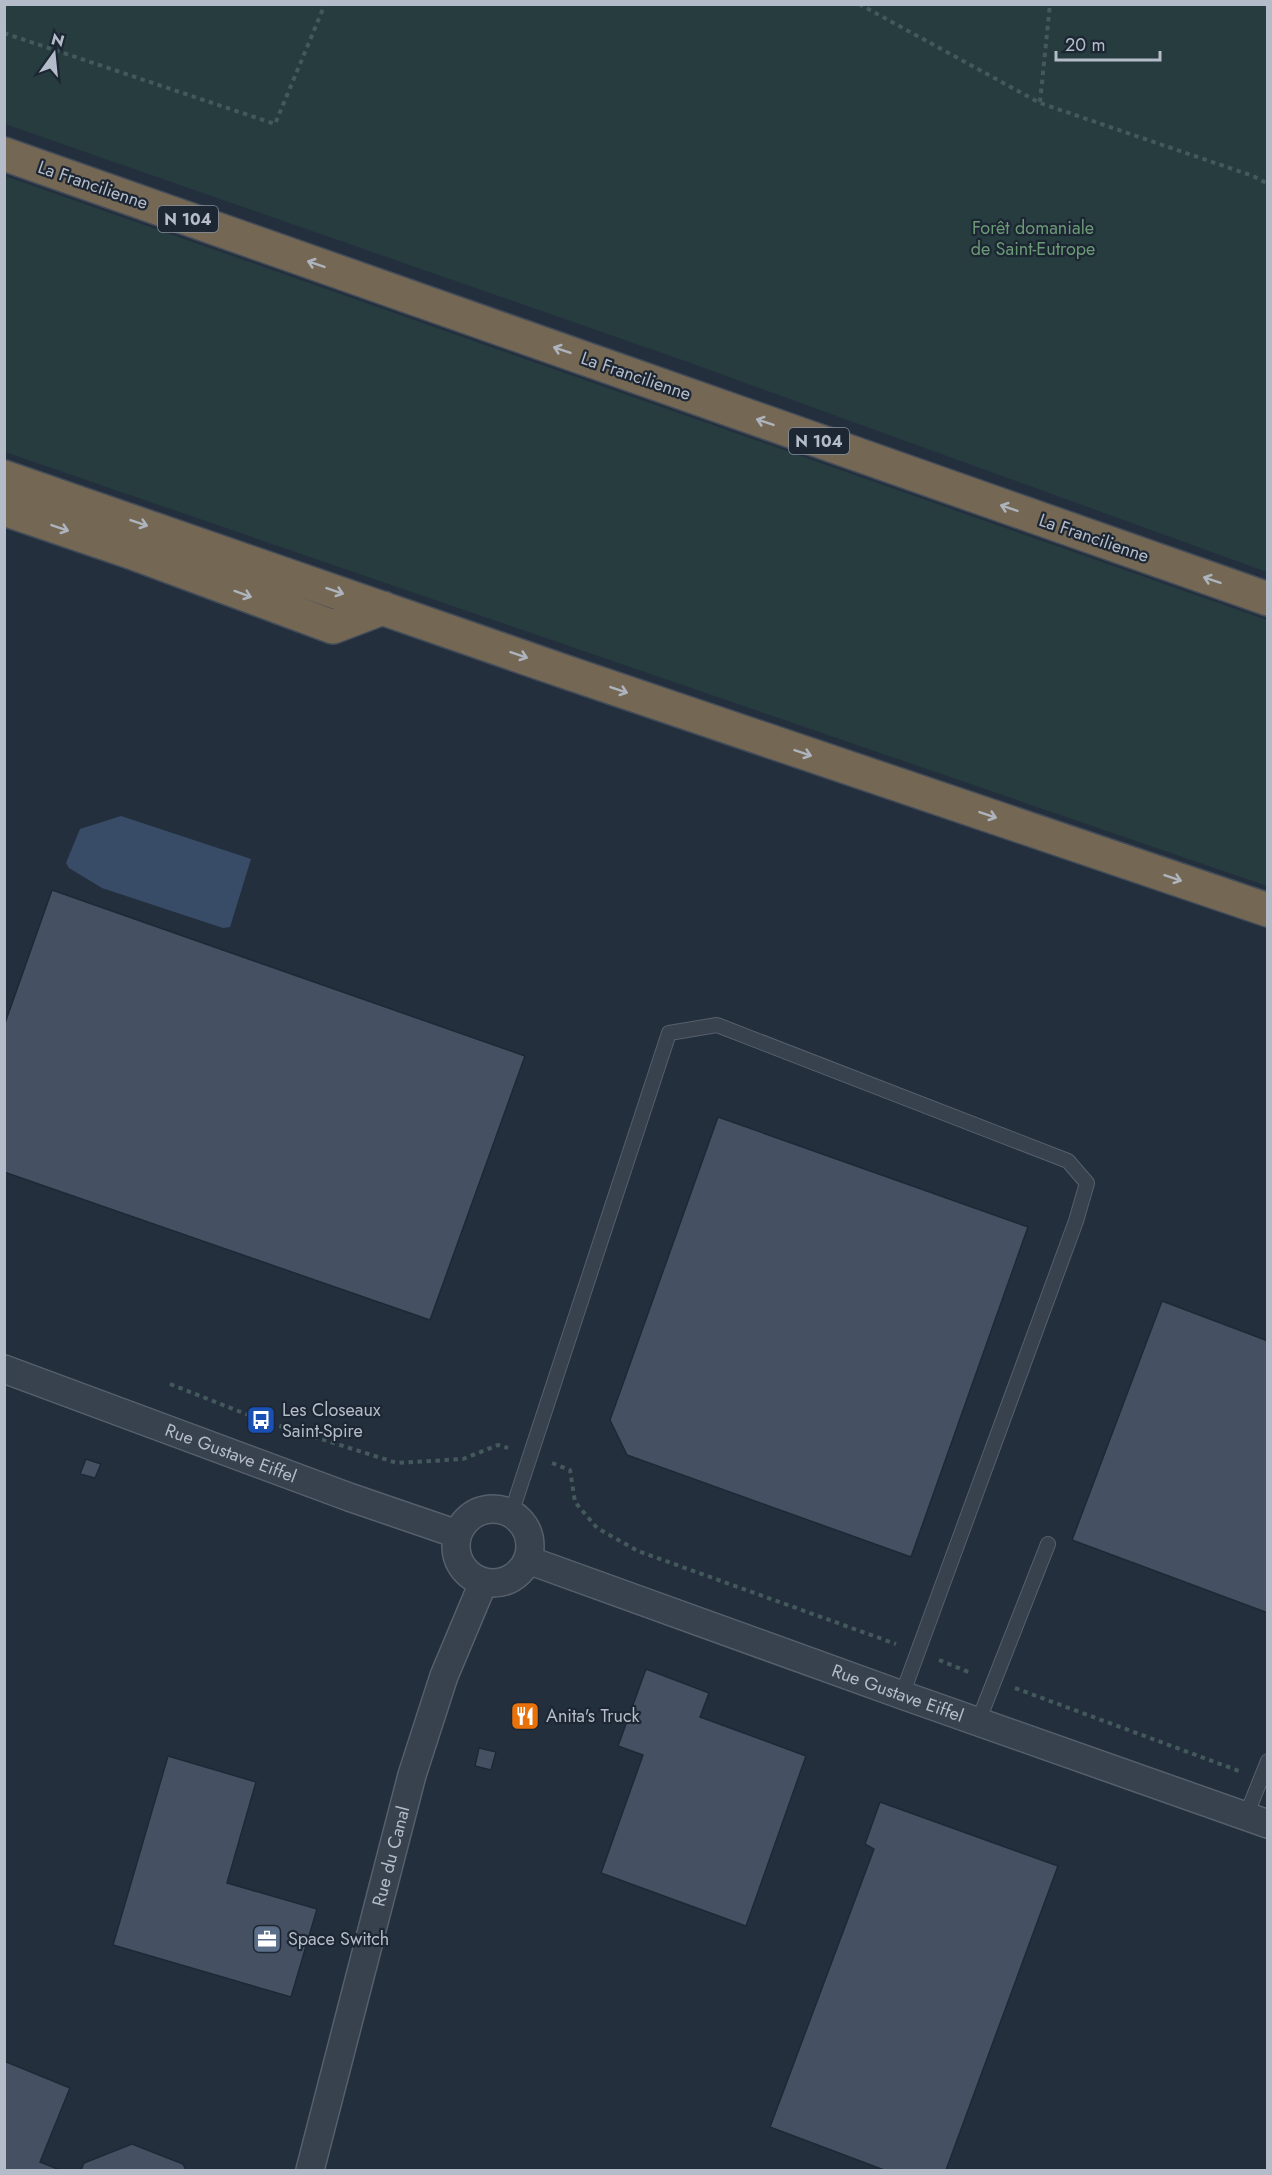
<svg xmlns="http://www.w3.org/2000/svg" width="1272" height="2175" viewBox="0 0 1272 2175" font-family="Jost,sans-serif">
<style>
.green{fill:#263c3f}
.water{fill:#394c67}
.building{fill:#455162;stroke:#1f2835;stroke-width:1.5}
.lines{fill:none;stroke-linecap:round;stroke-linejoin:round}
.lane-casing{stroke:#565f6c;stroke-width:16}
.street-casing{stroke:#565f6c;stroke-width:30}
.highway-casing{stroke:#434c59;stroke-width:36}
.path{stroke:#44595c;stroke-width:4;stroke-dasharray:4.5 4.5;stroke-linecap:butt}
.lane{stroke:#38414e;stroke-width:14}
.street{stroke:#38414e;stroke-width:27}
.highway{stroke:#746855;stroke-width:33}
.oneway{stroke:#aeb4bd}
.labels{text-anchor:middle;dominant-baseline:central;stroke-width:4.5;stroke-linejoin:round;paint-order:stroke}
.shield{fill:#1d2633;stroke:#878f9c;stroke-width:1.5}
.shield-label{font-size:16px;font-weight:bold;fill:#b4bcc9}
.street-label{font-size:18px;fill:#b4bcc9;stroke:#1d2633}
.park-label{font-size:18px;fill:#6b9a76;stroke:#1d2633}
.poi-label{font-size:18px;fill:#b4bcc9;stroke:#1d2633;text-anchor:start}
</style>
<rect width="100%" height="100%" fill="#242f3e"/>
<path class="green" d="M5,4L1267,5V572L685,361L5,124Z
M5,176L1267,620V886L5,452Z"/>
<path class="water" d="M121,816L251,859L230,927L223,928L102,888L69,868L66,863L80,829Z"/>
<path class="building" d="M52,890L525,1056L430,1320L4,1172V1026Z
M718,1117L1028,1227L911,1557L627,1455L610,1420Z
M1162,1301L1268,1341V1613L1072,1540Z
M86,1459L101,1464L95,1478L80,1474Z
M646,1669L709,1693L700,1717L806,1756L746,1926L601,1873L643,1755L618,1746Z
M479,1748L496,1752L491,1770L475,1766Z
M168,1756L256,1782L227,1883L317,1909L291,1997L113,1945Z
M880,1802L1058,1866L946,2170H884L770,2127L874,1849L865,1844Z
M4,2061L70,2088L40,2162L60,2170H4Z
M132,2144L183,2164L186,2170H81L84,2163Z"/>
<g class="lines">
<g class="lane-casing">
<path id="lane" d="M511,1514L669,1033L717,1025L1068,1161L1087,1183L1076,1221L902,1695
M978,1722L1048,1544
M1246,1816L1268,1761"/>
</g>
<g class="street-casing">
<g id="street">
<path id="s1" d="M4,1369L349,1497L457,1534"/>
<circle cx="493" cy="1546" r="37"/>
<path id="s2" d="M528,1560L902,1695L1268,1824"/>
<path id="s3" d="M310,2170L412,1775L444,1676L483,1583"/>
</g>
</g>
<g class="highway-casing">
<path id="highway" d="M4,154L1268,599
M4,477L563,671L1268,910
M4,509L136,554L333,627L383,608"/>
</g>
<path class="path" d="M859,4L1040,103L1253,176L1268,184
M4,33L275,124L325,4
M1040,102L1050,4
M170,1384L261,1420L397,1463L463,1459L498,1445L508,1448
M552,1463L570,1470L575,1502L597,1528L638,1551L896,1644
M939,1660L971,1673
M1015,1688L1239,1771"/>
<use href="#lane" class="lane"/>
<use href="#street" class="street"/>
<use href="#highway" class="highway"/>
</g>
<defs><path id="oneway-shaft" d="M-6 0H5M1.5-3L5.5 0L1.5 3" fill="none" stroke-width="1.6" stroke-linecap="round" stroke-linejoin="round" transform="scale(1.5)"/></defs>
<g class="oneway">
<use href="#oneway-shaft" transform="translate(316 264) rotate(-161)"/>
<use href="#oneway-shaft" transform="translate(562 350) rotate(-161)"/>
<use href="#oneway-shaft" transform="translate(765 422) rotate(-161)"/>
<use href="#oneway-shaft" transform="translate(1009 508) rotate(-161)"/>
<use href="#oneway-shaft" transform="translate(139 523) rotate(19)"/>
<use href="#oneway-shaft" transform="translate(60 528) rotate(19)"/>
<use href="#oneway-shaft" transform="translate(1212 580) rotate(-161)"/>
<use href="#oneway-shaft" transform="translate(335 591) rotate(19)"/>
<use href="#oneway-shaft" transform="translate(243 594) rotate(20)"/>
<use href="#oneway-shaft" transform="translate(519 655) rotate(19)"/>
<use href="#oneway-shaft" transform="translate(619 690) rotate(19)"/>
<use href="#oneway-shaft" transform="translate(803 753) rotate(19)"/>
<use href="#oneway-shaft" transform="translate(988 815) rotate(19)"/>
<use href="#oneway-shaft" transform="translate(1173 878) rotate(19)"/>
</g>
<defs>
<g id="bus-square" transform="scale(1.5)"><rect x="-9" y="-9" width="18" height="18" rx="4" fill="#1a4fb4" stroke="#1d2633"/><path d="M-5-6H5V4H4V6H2V4H-2V6H-4V4H-5ZM-3.5-4V0h7V-4ZM-3.5 1.2v1.5H-2V1.2ZM2 1.2v1.5H3.5V1.2Z" fill="#fff"/></g>
<g id="restaurant-square" transform="scale(1.5)"><rect x="-9" y="-9" width="18" height="18" rx="4" fill="#e8710a" stroke="#1d2633"/><path d="M-5-6h1v4h1v-4h1v4h1v-4h1v5L-1.5 .5V6h-2V.5L-5-1ZM5-6V6H3V1.5H1.5Q1.5-4 5-6Z" fill="#fff"/></g>
<g id="office-square" transform="scale(1.5)"><rect x="-9" y="-9" width="18" height="18" rx="4" fill="#5c6f8a" stroke="#1d2633"/><path d="M-6-3h4V-5.5h4V-3h4V5H-6ZM-1-4.5V-3h2v-1.5ZM-6 0V1H6V0Z" fill="#fff"/></g>
</defs>
<g fill-rule="evenodd">
<use href="#bus-square" x="261" y="1420"/>
<use href="#restaurant-square" x="525" y="1716"/>
<use href="#office-square" x="267" y="1939"/>
</g>
<g class="labels">
<g class="shield">
<rect x="158" y="206" width="60" height="26" rx="4.5"/>
<rect x="789" y="428" width="60" height="26" rx="4.5"/>
</g>
<g class="shield-label">
<text x="188" y="219">N 104</text>
<text x="819" y="441">N 104</text>
</g>
<g class="street-label">
<text transform="translate(93 185) rotate(19)">La Francilienne</text>
<text transform="translate(636 376) rotate(19)">La Francilienne</text>
<text transform="translate(1094 538) rotate(19)">La Francilienne</text>
<text stroke="none"><textPath href="#s1" startOffset="242">Rue Gustave Eiffel</textPath></text>
<text stroke="none"><textPath href="#s2" startOffset="393">Rue Gustave Eiffel</textPath></text>
<text stroke="none"><textPath href="#s3" startOffset="324">Rue du Canal</textPath></text>
</g>
<g class="park-label">
<text x="1033" y="228">Forêt domaniale<tspan x="1033" dy="21">de Saint-Eutrope</tspan></text>
</g>
<g class="poi-label">
<text x="282" y="1410">Les Closeaux<tspan x="282" dy="21">Saint-Spire</tspan></text>
<text x="546" y="1716">Anita's Truck</text>
<text x="288" y="1939">Space Switch</text>
</g>
</g>
<rect width="1272" height="2175" fill="none" stroke="#b4bcc9" stroke-width="12"/>
<g transform="translate(54 54) rotate(15)" stroke="#1d2633" stroke-width="4.5" paint-order="stroke">
<path d="M0-4.5L10 22L0 15L-10 22Z" fill="#b4bcc9"/>
<text y="-9" font-size="16" font-weight="bold" text-anchor="middle" fill="#b4bcc9">N</text>
</g>
<path d="M1056 51v9h104v-9" fill="none" stroke="#b4bcc9" stroke-width="3"/>
<text x="1065" y="51" font-size="18" fill="#b4bcc9" stroke="#1d2633" stroke-width="4.5" paint-order="stroke">20 m</text>
</svg>
